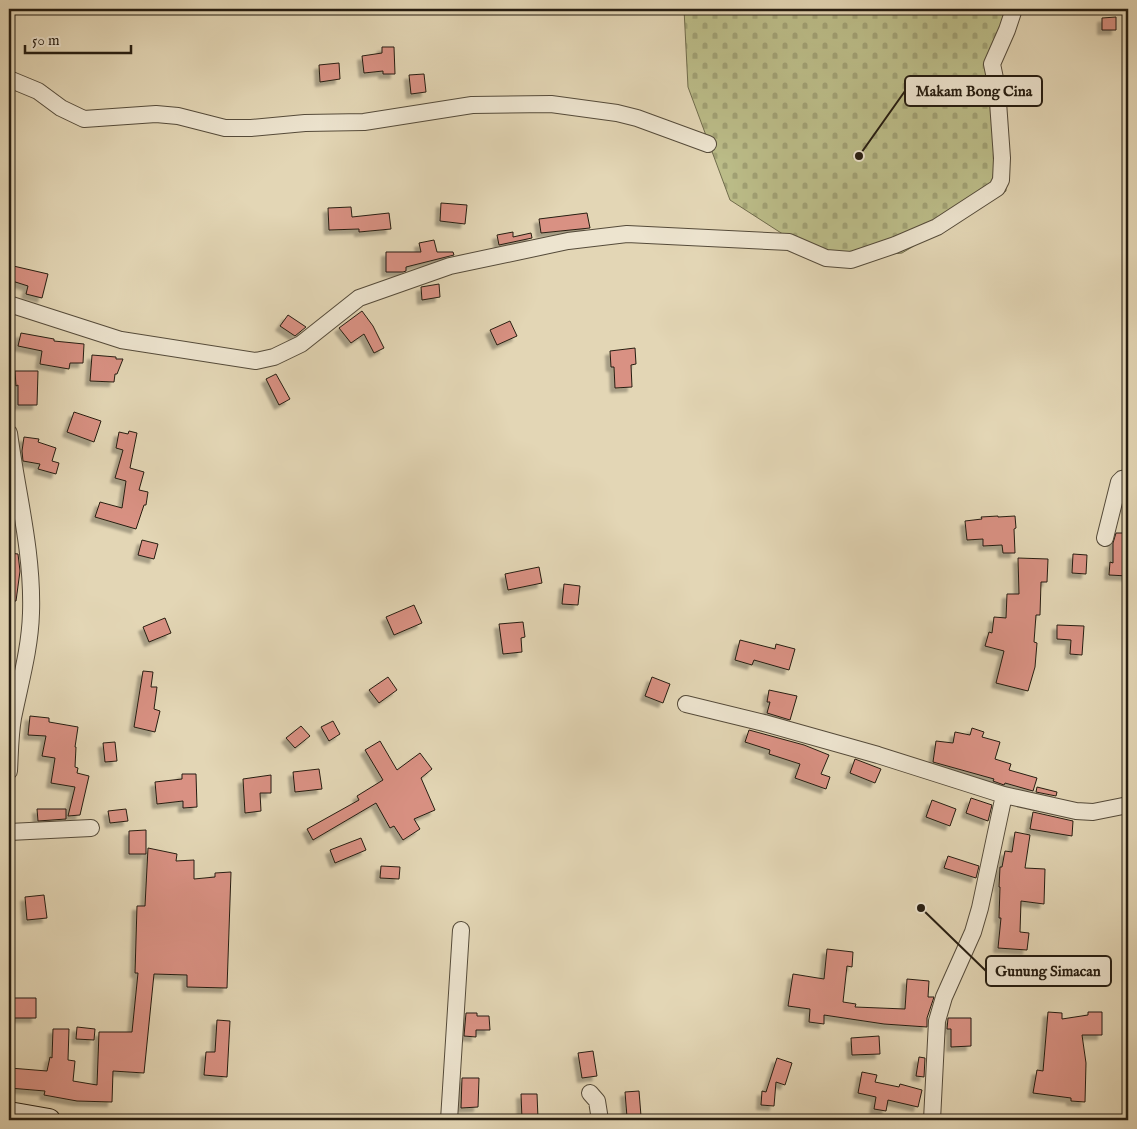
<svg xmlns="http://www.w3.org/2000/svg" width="1137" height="1129" viewBox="0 0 1137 1129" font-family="'IM FELL English',serif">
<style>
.cemetery{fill:url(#cemetery-stones);stroke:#706c4c}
.building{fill:#d99183;stroke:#261d11;filter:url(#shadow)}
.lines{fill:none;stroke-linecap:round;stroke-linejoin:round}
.minor-casing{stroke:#554b3a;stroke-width:18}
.secondary-casing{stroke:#261d11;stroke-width:24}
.minor{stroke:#ede4cf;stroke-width:16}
.secondary{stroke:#ede4cf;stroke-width:22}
.leader{fill:none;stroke:#261d11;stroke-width:2}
.callout-dot{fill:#261d11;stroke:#ede4cf;stroke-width:2}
.callout{fill:#ede4cf;stroke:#261d11;stroke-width:2}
.callout-label{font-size:15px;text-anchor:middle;font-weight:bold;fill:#261d11}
</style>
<defs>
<pattern id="cemetery-stones" width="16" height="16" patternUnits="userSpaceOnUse" patternTransform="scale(1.25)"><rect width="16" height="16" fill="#bbbc88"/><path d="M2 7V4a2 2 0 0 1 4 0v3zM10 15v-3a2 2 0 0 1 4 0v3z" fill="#a1a174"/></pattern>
<filter id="shadow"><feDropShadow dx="-4.5" dy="4.5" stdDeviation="1" flood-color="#0004"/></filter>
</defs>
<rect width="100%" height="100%" fill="#e3d6b5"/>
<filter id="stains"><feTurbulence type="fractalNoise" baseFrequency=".004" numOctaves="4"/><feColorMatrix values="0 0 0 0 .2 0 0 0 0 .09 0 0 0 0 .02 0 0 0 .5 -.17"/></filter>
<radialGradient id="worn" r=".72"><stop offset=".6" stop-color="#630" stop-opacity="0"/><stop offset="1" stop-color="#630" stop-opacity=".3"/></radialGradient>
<path class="cemetery" d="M684,9H1019L996,64L1003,121L1006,191L902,253L823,260L730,200L688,87Z"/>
<path class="building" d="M1116,17V30H1102V18Z
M382,47H394L395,74H383V71L364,73L362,56L382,53Z
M339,63L340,79L320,82L319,65Z
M424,74L426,92L411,94L409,75Z
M441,203L467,205L465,224L440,221Z
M351,207L352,217L389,213L391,229L359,232V229L329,230L328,208Z
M587,213L590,228L541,233L539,219Z
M513,232V237L531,233L532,238L499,245L497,235Z
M434,240L437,252H453L454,255L406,267V271L403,272H386V252H421L419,243Z
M9,265L48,274L42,298L26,294L28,286L9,280Z
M439,284L440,297L422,300L421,287Z
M362,311L373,326L384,348L374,353L364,334L351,343L339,328Z
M288,315L306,327L295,336L280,326Z
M510,321L517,336L497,345L490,330Z
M21,333L54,339V341L84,344L83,363H70L69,369L40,364L42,351L18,346Z
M635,348L636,364L631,365L632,387L615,388L614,367H611L610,351Z
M92,355L116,357V359H123L117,374H115L114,382L90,381Z
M15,371H38L37,405H18V385L16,386Z
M276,374L290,399L279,405L266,379Z
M74,412L101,421L94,442L67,432Z
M129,431L137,433L130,468L144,472L139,490L148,492L146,505H144L136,529L95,517L100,502L122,508L126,481L115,478L123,450L116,448L119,432L128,434Z
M24,437L39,439L38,442L56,448L52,461L59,463L56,474L38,469L40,464L23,461L22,451Z
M998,516V517L1015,516L1016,528L1014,529L1015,553H1003L1002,545L983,546V539L967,540L965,521L982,519L981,517Z
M1116,533H1128V576L1109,575L1110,562L1113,563V543Z
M142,540L158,544L154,559L138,555Z
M9,553L18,554L20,571L16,601H9Z
M1073,554L1087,555L1086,574L1072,573Z
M1018,558L1048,559L1047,582H1041L1040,615H1036L1034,642L1037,643L1035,667L1028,691L996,683L1004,651L985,646L989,632L992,633L994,617L1006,618L1007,594H1019Z
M539,567L542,583L508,590L505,574Z
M564,584L580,586L578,605L562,604Z
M414,605L422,623L394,635L386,617Z
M165,618L171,633L149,642L143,627Z
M523,622L525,637L521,638L522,652L503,654L499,624Z
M1057,625L1084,626L1082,655L1070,654L1071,640L1057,639Z
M740,640L775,649L776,644L795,649L789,670L754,660L752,665L735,660Z
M143,671L153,672L151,687H157L154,709L160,711L155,732L134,727Z
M388,677L397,690L379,703L369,690Z
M652,677L670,684L663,703L645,696Z
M769,690L797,696L790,720L767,713L770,702H767Z
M30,716L49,718V722L78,727L75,747H76L75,767L78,768L77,773L89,776L80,815L68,816L75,787L51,783L55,758L42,756L46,736L28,735Z
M333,721L340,734L329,741L321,727Z
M301,726L310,736L295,748L286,738Z
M972,728L984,732L982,737L1000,742L995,759L1011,764L1009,770L1037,778L1033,791L1005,783L1004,785L993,781L994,779L933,762L936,741L953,743L955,732L970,735Z
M749,730L804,745L829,755L821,774L830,777L826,789L795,778L800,764L769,754L770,750L745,742Z
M380,741L397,770L420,753L432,769L421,778L435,810L414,819L420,829L403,840L394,826L390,828L376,803L313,840L307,829L359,800L357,796L383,780L365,750Z
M115,742L117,761L105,762L103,743Z
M855,759L881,769L875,783L850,773Z
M319,769L322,789L295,792L293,772Z
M182,774H196L197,807L183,808V801L157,804L155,782L182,779Z
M271,775V793H260L261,811L245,813L243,779Z
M1037,787L1057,792L1056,796L1036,792Z
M971,798L992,805L988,821L966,813Z
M932,800L956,809L950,826L926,817Z
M37,809H66V819L38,821Z
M126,809L128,821L110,823L108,811Z
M1033,812L1073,821L1072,836L1030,829Z
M146,830V854H129V831Z
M1015,832L1030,835L1025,868L1045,869L1044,904L1021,901L1020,932L1029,933L1027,950L998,948L1001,918H999L1000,887H999L1000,867H1002L1005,851L1012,852Z
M361,838L366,850L335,863L330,850Z
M148,848L177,854L176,861L194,860V879L215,877V873L231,872L227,988L187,987V975L154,974L144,1073L113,1071L112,1102L77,1101L44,1095L45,1091L9,1088L10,1068L47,1071L50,1057L52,1058L53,1029H69L68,1060L75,1061L73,1081L97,1085L99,1032H132L138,973H135L137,906H145Z
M948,856L979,866L976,878L944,868Z
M381,866L400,867L399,879L380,878Z
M44,895L47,918L27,920L25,897Z
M827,949L853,952L852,967L847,966L843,1002L856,1004L855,1007L905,1009L907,979L929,981L928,997H934L927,1018V1027L884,1024L824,1015V1024L809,1022L810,1009L788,1006L793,974L824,979Z
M14,998H36V1018H14Z
M1048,1012L1062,1013V1019L1088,1015V1012H1102V1035H1082L1086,1063L1085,1102L1071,1101V1098L1033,1093L1037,1070L1043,1071Z
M466,1013H477V1016H489L490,1030H476V1037L464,1036Z
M948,1018H971V1046L951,1047V1029H947Z
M217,1020L230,1021L227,1077L204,1075L206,1052H215Z
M77,1027L95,1029L94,1040L76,1039Z
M879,1036L880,1054L852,1055L851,1038Z
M593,1051L597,1076L582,1078L578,1053Z
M919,1057L925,1058L924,1077L916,1076Z
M777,1058L792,1063L785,1085L776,1082L774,1106L761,1105L762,1091L766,1092Z
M862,1072L877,1075L875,1082L899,1087L900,1084L922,1090L918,1107L888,1100L886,1111L874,1109L876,1097L858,1093Z
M462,1078H479L478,1107L461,1108Z
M639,1091L641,1116L627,1117L625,1092Z
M521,1094H537L538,1118L522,1119Z"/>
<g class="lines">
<g class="minor-casing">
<path id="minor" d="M9,79L38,91L61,108L84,119L156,114L178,116L225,128H251L305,123L364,122L472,105L551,104L617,113L637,118L708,144
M9,304L121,340L256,361L274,357L301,344L359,298L450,266L568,241L627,234L789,242L826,258L851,260L895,245L937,227L997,188L1001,180L1002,158L997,88L992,64L1007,30L1014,9
M9,433C17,493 33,552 31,613C30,649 20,683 13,718C10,735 10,753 9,771
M1105,538L1119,482L1122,479L1128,478
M686,704L764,723L878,755L1004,795L1076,811L1093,812L1128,805
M9,832L91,828
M590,1093L597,1101L600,1120
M449,1120L461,930
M932,1120L937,1021L944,997L973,932L980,908L1004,795"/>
</g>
<g class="secondary-casing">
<path id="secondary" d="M9,1113L49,1120"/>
</g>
<use href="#minor" class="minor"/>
<use href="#secondary" class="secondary"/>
</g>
<path class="leader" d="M859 156L905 91M921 908L986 971"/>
<g class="callout-dot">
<circle cx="859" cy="156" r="5"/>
<circle cx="921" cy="908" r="5"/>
</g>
<g class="callout">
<rect x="905" y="76" width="137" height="30" rx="5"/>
<rect x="986" y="956" width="125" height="30" rx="5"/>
</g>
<g class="callout-label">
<text x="974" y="96">Makam Bong Cina</text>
<text x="1048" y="976">Gunung Simacan</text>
</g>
<rect width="1137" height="1129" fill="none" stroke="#e3d6b5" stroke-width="30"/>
<rect x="10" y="10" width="1117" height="1109" fill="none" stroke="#261d11" stroke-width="2.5"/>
<rect x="15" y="15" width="1107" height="1099" fill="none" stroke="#261d11"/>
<path d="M25 45v8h106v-8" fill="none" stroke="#261d11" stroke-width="2.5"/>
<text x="32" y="45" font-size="15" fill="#261d11" stroke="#ede4cf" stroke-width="4" paint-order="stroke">50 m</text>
<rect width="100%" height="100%" filter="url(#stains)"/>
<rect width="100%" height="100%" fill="url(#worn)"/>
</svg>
